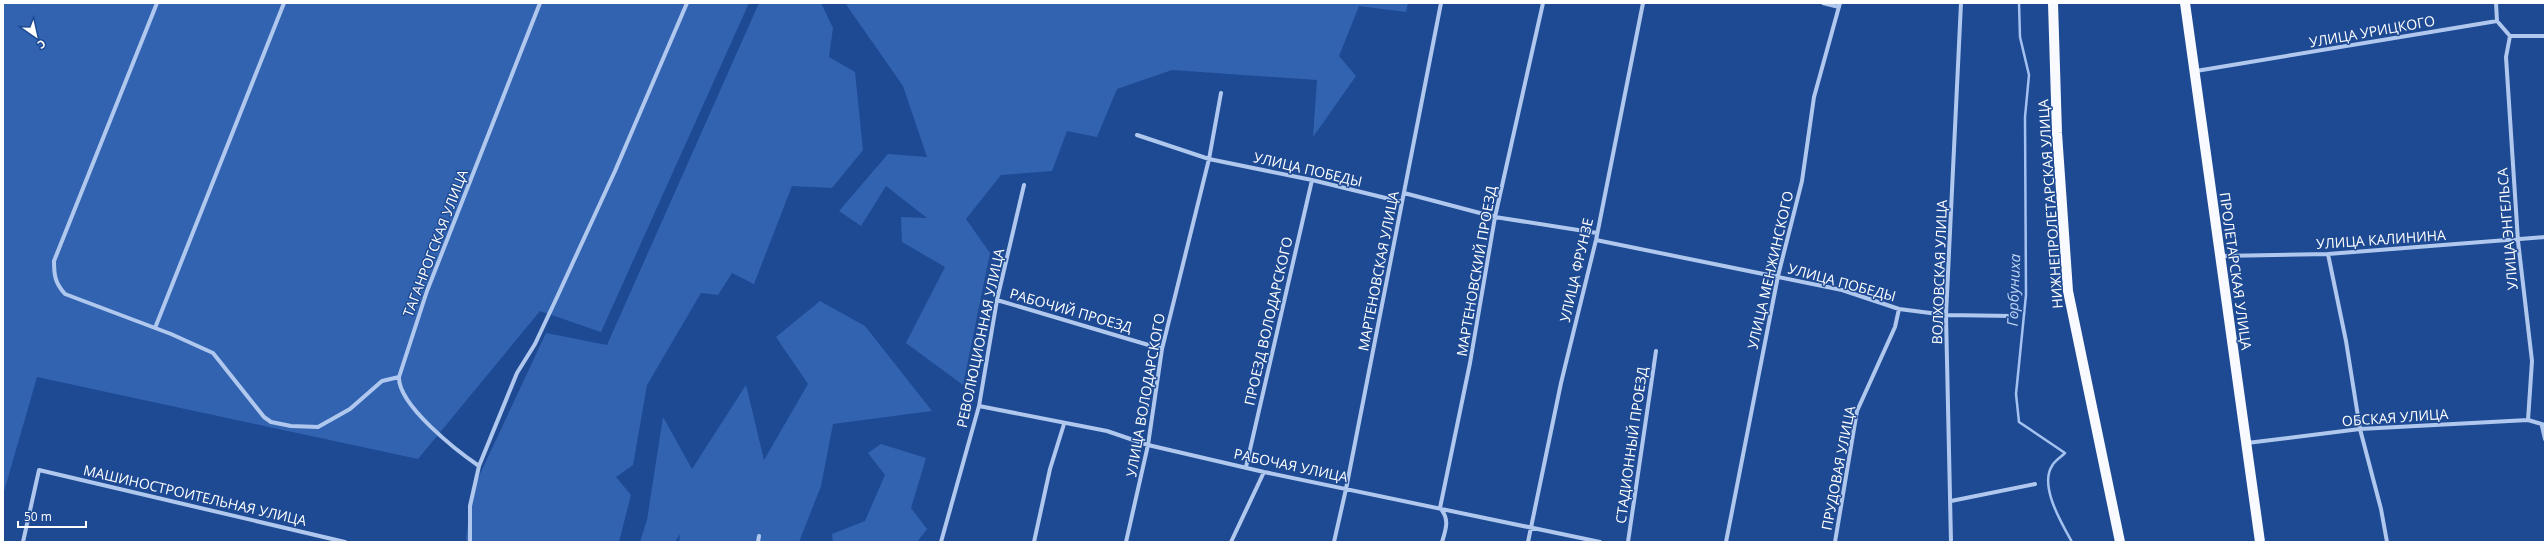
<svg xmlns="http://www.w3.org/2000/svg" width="2548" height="545" viewBox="0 0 2548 545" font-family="'Open Sans',sans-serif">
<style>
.green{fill:#3263b1}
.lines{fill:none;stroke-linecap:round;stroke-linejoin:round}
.stream{stroke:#a4c2f0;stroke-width:2.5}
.street{stroke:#b0c8ee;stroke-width:4}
.primary{stroke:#f8faff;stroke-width:10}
.labels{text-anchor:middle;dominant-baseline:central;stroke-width:3;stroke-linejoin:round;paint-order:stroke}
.street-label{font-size:14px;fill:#fff;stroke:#1e4a93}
.water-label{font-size:15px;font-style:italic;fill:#bdd3f5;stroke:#1e4a93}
</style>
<rect width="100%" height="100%" fill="#1e4a93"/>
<path class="green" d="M3,3H749L601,332L540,311L418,459L37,377L3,495Z
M759,3H821L833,28L829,57L855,72L863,150L832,188L792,186L754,284L732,273L718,295L701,293L647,385L633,465L616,477L631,495L619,542H467L466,538L473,489L546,333L607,345Z
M845,3H1408L1406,12L1359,6L1339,56L1356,76L1313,137L1317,80L1172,70L1117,89L1097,137L1067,131L1052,171L1001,175L966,219L990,253L963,385L906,343L945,267L902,242L901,217L927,218L886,186L861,226L839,211L888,154L927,157L903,86Z
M820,301L865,326L932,411L833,424L821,486L799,542H679L680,534L675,542H640L647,520L663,417L692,469L746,385L764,460L808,384L776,337Z
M881,444L926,458L911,508L927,529L917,542H833L832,534L865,521L885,475L868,453Z"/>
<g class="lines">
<path class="stream" d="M2019,3L2020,37L2029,75L2025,117L2026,295L2016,394L2019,422L2065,453C2061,457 2054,461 2052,466C2039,486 2062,524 2072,542"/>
<path class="street" d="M157,3L54,261C54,275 55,283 65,294L171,334L213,353L264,417L271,422L291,426L318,427L350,409L382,381L399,377
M1823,3L1839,7
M2496,3L2497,21
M2510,36L2506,57L2518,241L2532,361L2528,420
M2196,71L2497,21L2510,36H2545
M1137,135L1209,159L1312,180L1402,202
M1404,193L1495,217L1597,233
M1596,240L1842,290L1899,309L1946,315L2013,316
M2328,254L2346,341L2360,429L2381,509L2387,542
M2220,256L2328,254L2545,237
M997,300L1162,349
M155,328L284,3
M979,406L1107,431L1148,445L1264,472L1600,542
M2542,426L2545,439
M2247,443L2360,429L2528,420L2545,425
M479,466C457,451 398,405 399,377L427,291L540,3
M1246,467L1312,180
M1951,501L2035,484
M23,542L39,470L345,542
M470,542V506L479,466L517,373L535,344L558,295L615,171L687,3
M758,542L759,536
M941,542L979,406L997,300L1024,185
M1034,542L1050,469L1064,424
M1126,542L1148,445L1162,349L1209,159L1221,93
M1231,542L1264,472
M1334,542L1346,489L1441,3
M1442,542C1446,529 1450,519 1440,508L1470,363L1495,217L1543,3
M1528,542L1561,383L1596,240L1643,3
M1628,542L1656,351
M1726,542L1778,276L1802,181L1814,97L1840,3
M1835,542L1857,411L1895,327L1899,309
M1951,542L1946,315L1961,3"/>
<path class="primary" d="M2053,3L2057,133L2068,291L2120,542
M2185,3L2260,542"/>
</g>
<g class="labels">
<g class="street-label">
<text transform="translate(2372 31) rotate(-10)">УЛИЦА УРИЦКОГО</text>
<text transform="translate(1308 169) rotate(13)">УЛИЦА ПОБЕДЫ</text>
<text transform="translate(2050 204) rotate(-94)">НИЖНЕПРОЛЕТАРСКАЯ УЛИЦА</text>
<text transform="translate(2507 229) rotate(-95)">УЛИЦА ЭНГЕЛЬСА</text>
<text transform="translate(2381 239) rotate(-4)">УЛИЦА КАЛИНИНА</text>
<text transform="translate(435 243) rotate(-69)">ТАГАНРОГСКАЯ УЛИЦА</text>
<text transform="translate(1576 270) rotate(-77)">УЛИЦА ФРУНЗЕ</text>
<text transform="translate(1770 270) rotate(-77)">УЛИЦА МЕНЖИНСКОГО</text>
<text transform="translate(1378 271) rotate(-79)">МАРТЕНОВСКАЯ УЛИЦА</text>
<text transform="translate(1476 271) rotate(-80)">МАРТЕНОВСКИЙ ПРОЕЗД</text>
<text transform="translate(2236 271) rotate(82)">ПРОЛЕТАРСКАЯ УЛИЦА</text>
<text transform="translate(1939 272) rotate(-88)">ВОЛХОВСКАЯ УЛИЦА</text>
<text transform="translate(1842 282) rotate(15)">УЛИЦА ПОБЕДЫ</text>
<text transform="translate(1071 310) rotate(16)">РАБОЧИЙ ПРОЕЗД</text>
<text transform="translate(1268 321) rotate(-77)">ПРОЕЗД ВОЛОДАРСКОГО</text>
<text transform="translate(980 338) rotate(-78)">РЕВОЛЮЦИОННАЯ УЛИЦА</text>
<text transform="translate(1145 395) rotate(-80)">УЛИЦА ВОЛОДАРСКОГО</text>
<text transform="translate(2395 417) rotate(-4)">ОБСКАЯ УЛИЦА</text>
<text transform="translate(1631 445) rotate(-82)">СТАДИОННЫЙ ПРОЕЗД</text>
<text transform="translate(1291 465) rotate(12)">РАБОЧАЯ УЛИЦА</text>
<text transform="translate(1838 468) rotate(-79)">ПРУДОВАЯ УЛИЦА</text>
<text transform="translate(195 495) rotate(13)">МАШИНОСТРОИТЕЛЬНАЯ УЛИЦА</text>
</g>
<g class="water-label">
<text transform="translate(2013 290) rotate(-88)">Горбуниха</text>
</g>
</g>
<rect width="2548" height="545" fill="none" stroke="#ffffff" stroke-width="8"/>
<g transform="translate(36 36) rotate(146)" stroke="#1e4a93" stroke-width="3" paint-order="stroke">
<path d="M0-3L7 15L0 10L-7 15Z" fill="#ffffff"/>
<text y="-6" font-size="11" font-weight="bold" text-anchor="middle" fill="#ffffff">С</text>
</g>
<path d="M18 521v6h68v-6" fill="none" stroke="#ffffff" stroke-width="2"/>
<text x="24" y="521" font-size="12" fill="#ffffff" stroke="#1e4a93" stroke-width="3" paint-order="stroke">50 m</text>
</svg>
